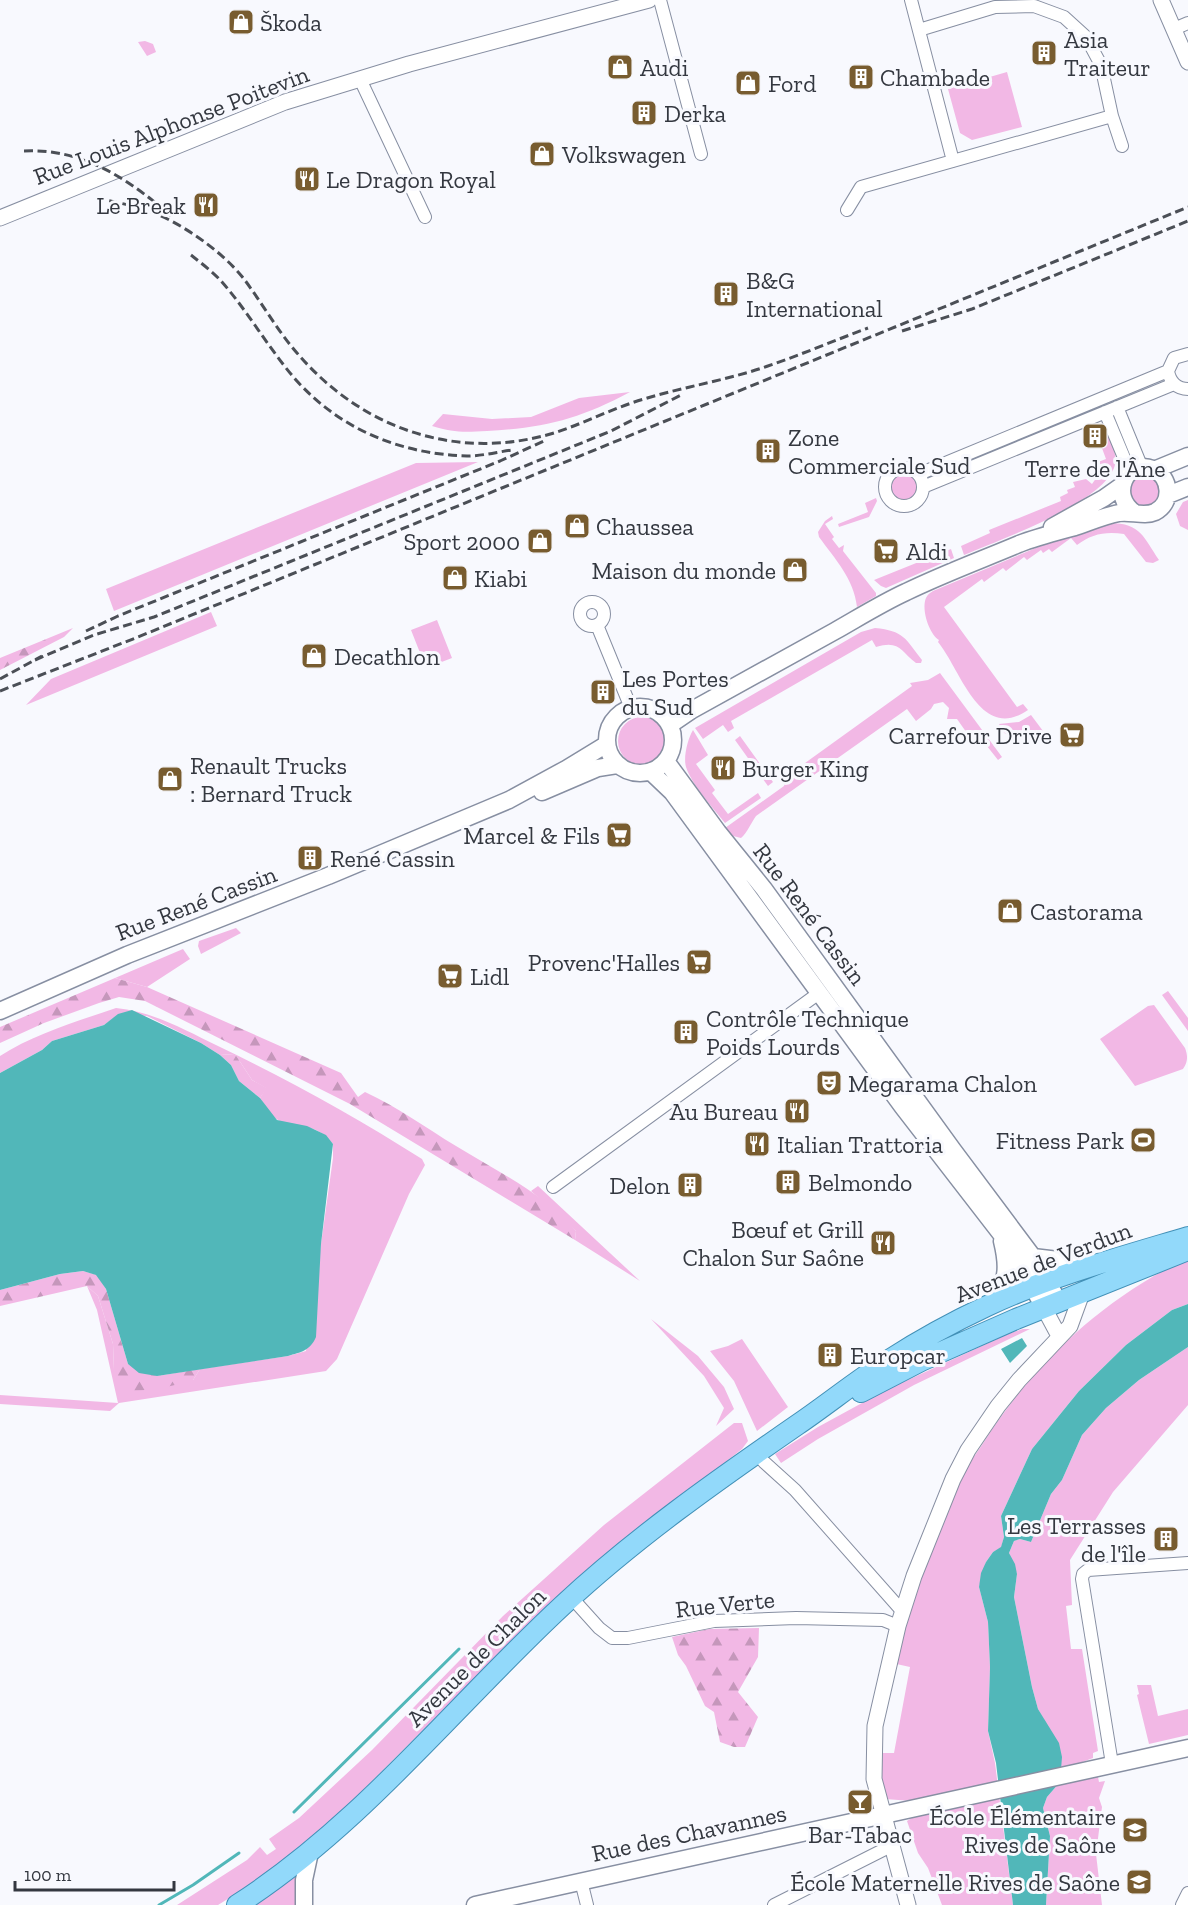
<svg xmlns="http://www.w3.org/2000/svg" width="1188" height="1905" viewBox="0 0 1188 1905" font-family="'Zilla Slab',serif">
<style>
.green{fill:#f2b8e5}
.forest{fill:url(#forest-firs)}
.water{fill:#51b7b9}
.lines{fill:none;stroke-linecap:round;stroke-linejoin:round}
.stream{stroke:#51b7b9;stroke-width:3}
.minor-casing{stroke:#878fa2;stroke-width:14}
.tertiary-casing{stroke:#878fa2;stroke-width:17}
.secondary-casing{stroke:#878fa2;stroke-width:19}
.primary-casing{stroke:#4290b7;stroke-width:22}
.minor{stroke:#fff;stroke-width:12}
.tertiary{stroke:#fff;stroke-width:15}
.secondary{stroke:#fff;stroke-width:16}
.primary{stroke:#92d9fa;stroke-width:20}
.rail{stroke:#4b4f56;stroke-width:3;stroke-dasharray:9 4.5;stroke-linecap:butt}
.labels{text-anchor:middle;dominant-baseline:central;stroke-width:6;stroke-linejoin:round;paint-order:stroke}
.poi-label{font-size:24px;fill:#343840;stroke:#f8f9fe;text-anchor:start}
.street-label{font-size:24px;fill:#343840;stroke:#f8f9fe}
</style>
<defs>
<pattern id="forest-firs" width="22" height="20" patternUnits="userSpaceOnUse" patternTransform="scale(1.5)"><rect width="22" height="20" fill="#f2b8e5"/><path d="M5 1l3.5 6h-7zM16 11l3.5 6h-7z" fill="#c597bb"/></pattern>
</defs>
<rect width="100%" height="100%" fill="#f8f9fe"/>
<path class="green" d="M145,41L153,44L156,52L147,56L138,42Z
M1007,72L1022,127L972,140L960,133L948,89Z
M630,392C580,419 544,428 487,431C465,432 454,433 432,426L443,414L492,419L531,417L579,398Z
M1106,428C1110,439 1119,456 1114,468C1099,505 1001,539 964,555L961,546L990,533L989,530L1061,501L1060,497L1068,493L1067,490L1075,487L1073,482L1086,479L1092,484L1104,467L1098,462L1106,459L1096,432Z
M478,462L114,611L106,589L416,463Z
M891 487a13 13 0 1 1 26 0a13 13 0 1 1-26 0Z
M1139,474L1154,477C1167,497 1155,512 1133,504L1127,484Z
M876,498L877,501L869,517L839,527L838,524L868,512L865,503Z
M1188,500V530L1180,526L1176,514L1183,502Z
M832,516L833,519L825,524L834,537L832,539L839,548L844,545L843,551L876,593V596L857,607C854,579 835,559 819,537L818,532L825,521Z
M1110,523C1141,523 1144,538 1159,560L1153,563L1146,562L1124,534C1106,531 1091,534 1077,545L1071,538L1052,552L1049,549L1043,553L1041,550L1027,560L1024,557L1006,571L1003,568L984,582L982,579L944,607L1017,707L1023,704L1028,710C980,743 961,670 938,642L939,640C929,634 921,609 926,598C928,594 930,593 933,591L1062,537Z
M951,549L954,558L886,588L881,586L874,580Z
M211,612L217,626L26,705L51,679Z
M437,620L452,658L426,668L411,630Z
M875,628C904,631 905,638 922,660L921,663H916C900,651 900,640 876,647L872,640L731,721L734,728L728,732L723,725L703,739L695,728L861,632Z
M940,673L1002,757L998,760L983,741L976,746L957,719H947L949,708L943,702L934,704L931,709L916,721L907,709L756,816C751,823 747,833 741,838L733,836L725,828L784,786L787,776L912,686L910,683L928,680Z
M1031,715L1049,739L1045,743L1004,733L999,724L1019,722Z
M618 741a24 24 0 1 1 48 0a24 24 0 1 1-48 0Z
M693,730L708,755L696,764L715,790L712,793L728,814L758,793L761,798L725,823C713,808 692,785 686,767C683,757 688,738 693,730Z
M740,736L773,782L768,786L735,740Z
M236,928L241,933L201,954L198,946L199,941Z
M183,949L190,959L147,987L115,978Z
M1168,991L1188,1018V1031L1162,995Z
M1154,1005L1185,1048C1188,1056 1188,1062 1183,1069L1135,1086L1100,1039L1148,1006Z
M116,1008C154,1012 185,1030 218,1046C289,1080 356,1117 422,1159L425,1165L409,1194L337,1359L326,1371L119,1403L110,1411L0,1404V1395L118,1403L97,1310L87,1286L98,1296L113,1344L114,1370L193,1380L200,1369L288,1356L306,1351L333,1158V1144C313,1119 297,1132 278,1120C271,1116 265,1105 260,1098L266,1088L252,1080L235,1054L220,1055L201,1043L147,1016L118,1015L104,1025L52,1041L42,1050L0,1073V1056C34,1034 78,1021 116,1008Z
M538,1186L640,1281L575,1240L576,1231L531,1191Z
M1188,1258V1304L1172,1310L1126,1345L1079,1391L1032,1449L1001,1516L1004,1537L1001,1548L993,1552L986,1562L979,1587L988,1622L990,1667L988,1731L995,1763L1013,1905H942L928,1868L918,1853L907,1821L915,1816L912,1801L885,1799L880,1776L883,1753H894L910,1667L892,1663C908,1617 923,1571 941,1525C946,1511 951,1496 957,1483C964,1470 974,1457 982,1445C1033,1364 1102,1299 1188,1258Z
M651,1319L698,1356L724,1387L734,1409L716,1426L724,1408L704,1376Z
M1023,1329H1030L914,1385L818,1439L781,1463L775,1454L818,1427L884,1391L1010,1333Z
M742,1339L788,1407L757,1431L734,1381L710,1351L728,1346Z
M1188,1347V1405L1113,1492L1070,1560L1072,1605L1066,1606L1071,1649H1082L1098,1751L1093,1753V1758L1061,1770L1047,1725L1038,1709L1032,1687L1014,1597L1017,1574L1009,1553L1014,1541L1020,1539L1031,1542L1051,1494L1062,1480L1082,1435L1106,1408L1139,1380Z
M734,1423H742L748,1441L742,1449L598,1563L523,1630L304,1849L252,1884L218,1905H177L247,1860L260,1847L267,1855L276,1849L269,1839L299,1818L372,1750L503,1616L604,1525Z
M1137,1685H1151L1158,1716L1188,1709V1735L1149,1744L1137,1695L1139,1694Z
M1089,1777H1098L1099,1782L1105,1781L1099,1798L1102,1807L1096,1854L1102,1905H1046L1050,1836L1043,1808L1047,1797L1060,1782Z
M299,1870L298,1905H251Z"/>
<path class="forest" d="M73,628L64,637L0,670V658Z
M115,978L147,987L341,1073L358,1097L365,1092C398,1107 426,1128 456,1146C498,1172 544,1193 576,1231L575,1240L350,1104L145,1001L119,997L99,1003L44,1023L0,1043V1027Z
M235,1054L252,1080L267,1088L260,1098L239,1081L231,1065L220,1055Z
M83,1271L97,1275L106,1289L128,1364L157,1376L200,1369L193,1380C169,1387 147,1392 123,1390L114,1370L113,1344L98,1296L87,1286L0,1306V1290L60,1274Z
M759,1628L758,1657L738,1692L758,1717L745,1747H734L720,1742L714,1712L705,1706L686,1666L678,1655L672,1637L709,1629Z"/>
<path class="water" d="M132,1010L201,1043L220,1055L231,1065L239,1081L260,1098L277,1120L307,1126L326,1135L333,1144L321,1244L316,1337C310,1351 301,1352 288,1356L157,1376L139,1373L128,1364L106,1289L96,1275L83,1271L60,1274L0,1290V1073L42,1050L52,1041L104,1025L118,1014Z
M1188,1304V1347L1139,1380L1106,1408L1082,1435L1062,1480L1051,1494L1031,1542L1020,1539L1014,1541L1009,1553L1015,1564L1017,1574L1014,1597L1032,1687L1038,1709L1059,1743L1062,1757L1060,1782L1047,1797L1043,1808L1050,1836L1046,1905H1013L996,1763L988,1731L990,1667L988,1622L979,1587L981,1573L986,1562L993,1552L1001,1547L1004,1537L1001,1516L1032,1449L1079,1391L1126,1345L1172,1310Z
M1022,1338L1027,1346L1010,1363L1001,1349Z"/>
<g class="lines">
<path class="stream" d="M294,1812L459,1649
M159,1905L193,1885L239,1853"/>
<g class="minor-casing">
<path id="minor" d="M660,0L701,154
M911,0L953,161
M1174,29L1188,23
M919,30L995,7L1034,6L1064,17L1086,37L1101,65L1112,116L1122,146
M360,79L425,217
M847,210L861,187L1112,116
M1188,354L1174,358L1168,371C1170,382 1177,389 1188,389
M1117,407L1142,468
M1105,412L1130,472
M885 487a19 19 0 1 1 38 0a19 19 0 1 1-38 0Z
M919,474L1168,371
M923,487L1174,384
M580 614a12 12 0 1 1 24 0a12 12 0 1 1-24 0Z
M597,625L631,708
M553,1187L819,993
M756,1452L764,1462L795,1490L903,1612
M572,1598L599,1628L612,1638H628L714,1621L796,1618L883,1620L898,1626
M1112,1764L1082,1579L1083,1574L1088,1570L1188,1563
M581,1881L587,1905
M774,1905L893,1845
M1182,1905L1188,1893"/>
</g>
<g class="tertiary-casing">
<path id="tertiary" d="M1161,0L1188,62
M0,218L285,102L409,64L649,0
M1044,1308L1059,1336
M908,1905L874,1779L875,1726L898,1626L914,1576L953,1479L968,1450L998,1406L1019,1380L1070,1326L1082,1293"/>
</g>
<g class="secondary-casing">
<path id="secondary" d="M1154,470L1188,456
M1168,495L1188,487
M1052,527L1104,498L1121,486
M607 740a33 33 0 1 1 66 0a33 33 0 1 1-66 0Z
M670,725L692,710C739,684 787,658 835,631C858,618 882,603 906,592C943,574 981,560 1019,544C1037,537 1057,532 1075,527C1090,522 1104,516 1119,513C1131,511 1144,517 1155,512C1173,503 1171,477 1153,469C1126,458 1109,496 1135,513
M666,761L718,832L764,889L953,1150L1033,1257L1059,1302
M651,772L672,792L902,1106L1001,1234L1019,1261L1044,1308
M542,792L598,768L617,765
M0,1011L127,955L328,876L509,800L566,769L607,744
M1033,1257L1092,1264
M990,1305C1007,1281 1009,1270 1002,1241
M304,1905V1880L310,1852
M475,1905L1188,1748"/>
</g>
<g class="primary-casing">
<path id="primary" d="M861,1392L921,1361L1016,1319L1188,1250
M237,1905C362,1825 455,1705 563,1605C635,1538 716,1481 797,1425C828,1404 857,1380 889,1360C920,1340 953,1322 987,1306C1051,1276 1121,1257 1188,1237"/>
</g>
<use href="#minor" class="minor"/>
<use href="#tertiary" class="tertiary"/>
<use href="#secondary" class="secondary"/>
<use href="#primary" class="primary"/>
<path class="rail" d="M24,151C82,148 129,179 171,216
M96,198C114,202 132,205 149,211C182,223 223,252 244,279C262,303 277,330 297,353C362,429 457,462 554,433C585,423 613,408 644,399C683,387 723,381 762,368C798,356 833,341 868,328
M191,255C201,263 213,272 222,282C249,313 269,349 296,380C341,430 401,454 467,456C482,456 497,452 512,450
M902,331L972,309L1188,221
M86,631L118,616L500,461L546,440
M35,660L94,635L154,617L611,431L681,395
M0,679L42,656
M0,691L138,637L1188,207"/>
</g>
<defs>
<g id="shop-square" transform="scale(1.35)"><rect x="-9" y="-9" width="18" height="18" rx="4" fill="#785c2f" stroke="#f8f9fe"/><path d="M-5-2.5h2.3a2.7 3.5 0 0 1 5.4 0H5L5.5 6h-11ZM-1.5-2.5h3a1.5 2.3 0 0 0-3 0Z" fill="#fff"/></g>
<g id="building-square" transform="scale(1.35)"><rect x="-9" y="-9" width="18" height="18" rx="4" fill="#785c2f" stroke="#f8f9fe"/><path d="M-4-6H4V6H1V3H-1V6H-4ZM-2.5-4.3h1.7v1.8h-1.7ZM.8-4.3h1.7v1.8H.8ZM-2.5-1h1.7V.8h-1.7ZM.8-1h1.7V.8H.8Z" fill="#fff"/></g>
<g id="restaurant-square" transform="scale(1.35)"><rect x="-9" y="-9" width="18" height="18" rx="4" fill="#785c2f" stroke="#f8f9fe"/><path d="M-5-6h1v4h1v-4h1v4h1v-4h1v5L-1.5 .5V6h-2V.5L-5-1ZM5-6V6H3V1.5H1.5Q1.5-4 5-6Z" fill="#fff"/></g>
<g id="supermarket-square" transform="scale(1.35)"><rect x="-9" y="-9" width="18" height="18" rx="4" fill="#785c2f" stroke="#f8f9fe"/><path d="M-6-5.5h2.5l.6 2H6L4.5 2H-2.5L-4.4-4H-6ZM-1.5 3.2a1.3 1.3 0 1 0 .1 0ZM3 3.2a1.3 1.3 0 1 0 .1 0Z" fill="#fff"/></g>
<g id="theatre-square" transform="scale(1.35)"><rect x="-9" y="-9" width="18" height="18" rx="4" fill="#785c2f" stroke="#f8f9fe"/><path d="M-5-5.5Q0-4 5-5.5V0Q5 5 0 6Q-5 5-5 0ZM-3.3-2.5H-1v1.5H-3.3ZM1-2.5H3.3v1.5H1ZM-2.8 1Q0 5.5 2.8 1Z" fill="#fff"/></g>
<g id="stadium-square" transform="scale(1.35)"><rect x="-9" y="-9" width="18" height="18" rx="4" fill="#785c2f" stroke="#f8f9fe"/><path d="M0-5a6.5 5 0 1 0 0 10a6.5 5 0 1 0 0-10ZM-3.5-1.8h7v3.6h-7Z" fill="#fff"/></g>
<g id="bar-square" transform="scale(1.35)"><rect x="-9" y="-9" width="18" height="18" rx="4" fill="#785c2f" stroke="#f8f9fe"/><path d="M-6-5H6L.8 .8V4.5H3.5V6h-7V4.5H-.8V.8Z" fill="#fff"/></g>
<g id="school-square" transform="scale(1.35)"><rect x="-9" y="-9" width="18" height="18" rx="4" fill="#785c2f" stroke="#f8f9fe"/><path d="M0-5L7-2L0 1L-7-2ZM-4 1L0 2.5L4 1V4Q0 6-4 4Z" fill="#fff"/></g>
</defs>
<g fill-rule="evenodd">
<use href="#shop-square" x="241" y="22"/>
<use href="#building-square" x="1044" y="53"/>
<use href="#shop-square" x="620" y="67"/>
<use href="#building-square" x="861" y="77"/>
<use href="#shop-square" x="748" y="83"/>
<use href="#building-square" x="644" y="113"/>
<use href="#shop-square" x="542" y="154"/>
<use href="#restaurant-square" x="307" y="179"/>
<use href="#restaurant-square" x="206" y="205"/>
<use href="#building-square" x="726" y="294"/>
<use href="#building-square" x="1095" y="436"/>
<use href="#building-square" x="768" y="451"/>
<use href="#shop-square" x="577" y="526"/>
<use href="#shop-square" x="540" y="541"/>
<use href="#supermarket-square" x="886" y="551"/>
<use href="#shop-square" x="795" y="570"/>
<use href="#shop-square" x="455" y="578"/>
<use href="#shop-square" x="314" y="656"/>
<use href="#building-square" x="603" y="692"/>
<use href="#supermarket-square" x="1072" y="735"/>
<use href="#restaurant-square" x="723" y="768"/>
<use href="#shop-square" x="170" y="779"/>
<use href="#supermarket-square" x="619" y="835"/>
<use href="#building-square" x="310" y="858"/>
<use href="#shop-square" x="1010" y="911"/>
<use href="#supermarket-square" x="699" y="962"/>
<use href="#supermarket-square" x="450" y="976"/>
<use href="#building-square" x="686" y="1032"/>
<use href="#theatre-square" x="829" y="1083"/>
<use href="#restaurant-square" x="797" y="1111"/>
<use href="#stadium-square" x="1143" y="1140"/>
<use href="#restaurant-square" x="757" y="1144"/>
<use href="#building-square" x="788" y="1182"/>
<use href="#building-square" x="690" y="1185"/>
<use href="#restaurant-square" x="883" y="1243"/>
<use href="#building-square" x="830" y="1355"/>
<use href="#building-square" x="1166" y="1539"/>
<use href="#bar-square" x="860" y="1802"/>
<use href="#school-square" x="1135" y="1830"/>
<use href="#school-square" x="1139" y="1882"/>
</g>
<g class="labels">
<g class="poi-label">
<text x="260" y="22">Škoda</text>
<text x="1064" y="39">Asia<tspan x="1064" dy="28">Traiteur</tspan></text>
<text x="640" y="67">Audi</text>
<text x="880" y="77">Chambade</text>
<text x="768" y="83">Ford</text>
<text x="664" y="113">Derka</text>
<text x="562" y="154">Volkswagen</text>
<text x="326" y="179">Le Dragon Royal</text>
<text x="186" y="205" text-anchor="end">Le Break</text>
<text x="746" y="280">B&amp;G<tspan x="746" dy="28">International</tspan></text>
<text x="788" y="437">Zone<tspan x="788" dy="28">Commerciale Sud</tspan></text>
<text x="1095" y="468" text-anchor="middle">Terre de l'Âne</text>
<text x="596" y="526">Chaussea</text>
<text x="520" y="541" text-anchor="end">Sport 2000</text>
<text x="906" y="551">Aldi</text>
<text x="776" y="570" text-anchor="end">Maison du monde</text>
<text x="474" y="578">Kiabi</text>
<text x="334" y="656">Decathlon</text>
<text x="622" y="678">Les Portes<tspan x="622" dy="28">du Sud</tspan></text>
<text x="1052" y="735" text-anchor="end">Carrefour Drive</text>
<text x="190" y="765">Renault Trucks<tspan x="190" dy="28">: Bernard Truck</tspan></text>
<text x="742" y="768">Burger King</text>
<text x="600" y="835" text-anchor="end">Marcel &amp; Fils</text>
<text x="330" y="858">René Cassin</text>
<text x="1030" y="911">Castorama</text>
<text x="680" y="962" text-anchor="end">Provenc'Halles</text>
<text x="470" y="976">Lidl</text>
<text x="706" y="1018">Contrôle Technique<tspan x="706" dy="28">Poids Lourds</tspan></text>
<text x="848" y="1083">Megarama Chalon</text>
<text x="778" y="1111" text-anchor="end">Au Bureau</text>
<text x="1124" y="1140" text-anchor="end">Fitness Park</text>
<text x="777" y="1144">Italian Trattoria</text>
<text x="808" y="1182">Belmondo</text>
<text x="670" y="1185" text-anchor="end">Delon</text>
<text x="864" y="1229" text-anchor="end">Bœuf et Grill<tspan x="864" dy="28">Chalon Sur Saône</tspan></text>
<text x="850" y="1355">Europcar</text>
<text x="1146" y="1525" text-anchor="end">Les Terrasses<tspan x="1146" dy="28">de l'île</tspan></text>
<text x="1116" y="1816" text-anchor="end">École Élémentaire<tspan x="1116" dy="28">Rives de Saône</tspan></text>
<text x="860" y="1834" text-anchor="middle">Bar-Tabac</text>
<text x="1120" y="1882" text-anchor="end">École Maternelle Rives de Saône</text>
</g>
<g class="street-label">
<text transform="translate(171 125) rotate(-21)">Rue Louis Alphonse Poitevin</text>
<text transform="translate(196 903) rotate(-21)">Rue René Cassin</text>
<text transform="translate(810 914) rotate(53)">Rue René Cassin</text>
<text transform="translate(1043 1262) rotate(-21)">Avenue de Verdun</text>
<text transform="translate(725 1604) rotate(-6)">Rue Verte</text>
<text transform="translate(476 1657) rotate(-45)">Avenue de Chalon</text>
<text transform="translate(689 1833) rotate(-12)">Rue des Chavannes</text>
</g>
</g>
<path d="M15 1881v9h159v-9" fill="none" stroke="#343840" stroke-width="3"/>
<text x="24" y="1881" font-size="18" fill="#343840" stroke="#f8f9fe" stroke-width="4.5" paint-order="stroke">100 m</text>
</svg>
